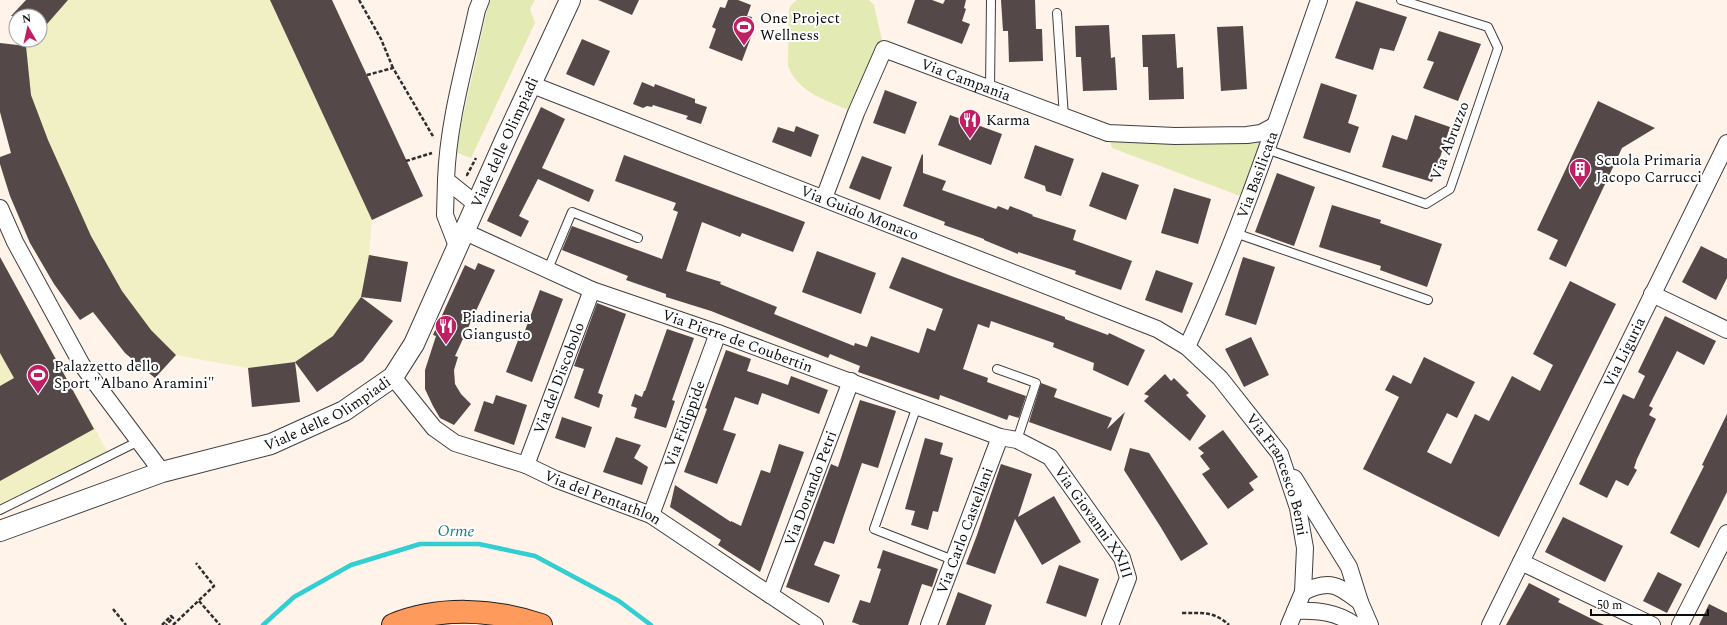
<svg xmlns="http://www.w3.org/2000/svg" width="1727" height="625" viewBox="0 0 1727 625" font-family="Spectral,serif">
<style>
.green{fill:#e4eab3}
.pitch{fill:#f1f0c5}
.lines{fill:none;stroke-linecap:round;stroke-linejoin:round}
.stream{stroke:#31ced2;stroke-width:4.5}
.building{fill:#554848}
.service-casing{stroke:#3f3f3f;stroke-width:10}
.minor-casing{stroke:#3f3f3f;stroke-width:18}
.tertiary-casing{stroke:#3f3f3f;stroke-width:22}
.primary-casing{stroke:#1d1d1d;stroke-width:24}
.path{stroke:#2e2e2e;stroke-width:2.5;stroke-dasharray:4 2;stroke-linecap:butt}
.service{stroke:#fff;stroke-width:8}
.minor{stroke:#fff;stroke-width:16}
.tertiary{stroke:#fff;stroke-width:20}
.primary{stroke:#fe9a5c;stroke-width:22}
.labels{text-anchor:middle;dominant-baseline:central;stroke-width:4;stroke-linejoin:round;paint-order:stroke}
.poi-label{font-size:15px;fill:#0c0c0c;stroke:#fff;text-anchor:start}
.street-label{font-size:15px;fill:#0c0c0c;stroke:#fff}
.water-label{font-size:16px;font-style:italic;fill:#117d85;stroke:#fff}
</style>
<rect width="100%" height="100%" fill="#fff3ea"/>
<path class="green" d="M491,0H535L530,9L535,23L471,158L455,152L488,6Z
M797,0H869L874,5L884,49L856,113C831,102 798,94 788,66L789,9L792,4Z
M1274,126L1248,199L1112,148L1108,133L1175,136Z"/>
<path class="pitch" d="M26,0H332L423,197L372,220L369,255L408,262L401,302L362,297L393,321L366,356L317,392L296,363L300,402L252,407L248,368L176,355L155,378L125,353L93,312L80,320C54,284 33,250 16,209C9,193 0,174 0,157L11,152L0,112V43L26,46L32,40H40V16L14,13Z
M0,257L110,456L0,510Z"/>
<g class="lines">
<path class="stream" d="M263,625L294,597L351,565L420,544H479L535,556L619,601L651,625"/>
</g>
<path class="building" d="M26,0H68L40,32V16H11Z
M270,0H332L423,196L372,220Z
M598,0H639L632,15Z
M728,0H738L751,5L747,16L752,17L745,35L751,37L742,61L709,48L716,29L712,27L720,7L725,8Z
M915,0H932L943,4L945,0H966L964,8L966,9L962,21L970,24L962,44L907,23Z
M1001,0H1035L1036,29H1042L1043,61L1009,62L1008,31H1003Z
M1356,1L1407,17L1394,51L1380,48L1373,70L1335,58Z
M1109,25L1111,58L1115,57L1117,90L1083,91L1081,57H1076L1075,26Z
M1243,26L1247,89L1221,91L1217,27Z
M1439,31L1481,44L1458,101L1423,88L1434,62L1427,60Z
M1175,34L1177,68L1183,67L1184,99L1149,100L1148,67H1143L1142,35Z
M582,39L610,51L594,86L566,74Z
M0,43L26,46L31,95L48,140L91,236L122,291L151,330L176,355L155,378L125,353L93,312L80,320L54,284L30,243L10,196L0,164V157L11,153L0,112Z
M642,82L654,87L655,84L695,99V103L707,107L701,124L686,119L688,116L653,105L652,107L647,106L643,108L633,104Z
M1321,83L1357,95L1348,123L1359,127L1350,153L1303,138Z
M885,90L917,102L905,134L873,123Z
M1598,101L1655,128L1622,148L1566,267L1549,259L1558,240L1537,230Z
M541,107L565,119L542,168L594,190L589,202L538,179L519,216L529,221L521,237L487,221Z
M950,115L1002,134L991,165L938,145Z
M1415,115L1450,127L1432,182L1382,167L1392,135L1407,140Z
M796,126L819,135L811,157L772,142L778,127L794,132Z
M1035,145L1074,159L1061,196L1046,191L1045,186L1024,178Z
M922,154L923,155V173L946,181L942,190L996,209L998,206L1008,210L1010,206L1033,215L1032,216L1076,230L1073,240L1132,261L1121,290L1075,274L1076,271L1018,252V254L984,240V239L944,225L945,222L903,206Z
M624,155L805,222L793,252L742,233L740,237L702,222L686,271L721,282L720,284L777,307L774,314L854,346L855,343L867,347L871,336L919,353L927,328L935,331L943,309L889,288L902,257L954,277L1065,317V319L1108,335L1109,333L1145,350L1128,386L1093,370L1094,363L1053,347L1054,343L991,321L989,328L978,324L963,369L988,378L987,382L1026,396L1019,418L1009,415L1007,420L940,395L939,400L858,372L860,366L830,354L828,358L711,311L666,297V294L626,280L628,276L562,250L572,226L662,259L678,212L673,210L676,203L615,181Z
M862,156L892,167L880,200L849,188Z
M1102,172L1139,185L1126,220L1089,206Z
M1277,173L1315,187L1294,246L1255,232Z
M1174,188L1211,199L1198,244L1161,233Z
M1332,205L1381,220L1380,223L1442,244L1427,287L1380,270L1381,266L1319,247Z
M1701,246L1727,259V278L1716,300L1682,282Z
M817,251L876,273L861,314L802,292Z
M369,255L408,262L401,302L361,297Z
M0,257L94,429L0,481V386L14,378L0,353Z
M1243,257L1275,267L1256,325L1225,315Z
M478,263L495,270L455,356L458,357L454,370L455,384L461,394L471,404L454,425L440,418L433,406L425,389V370L436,336L433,335L465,265L475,270Z
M1156,270L1193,283L1182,313L1145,300Z
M1570,281L1616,304L1499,537L1363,469L1399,397L1385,390L1393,375L1411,384L1424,357L1475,382L1457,418L1447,413L1427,452L1451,464L1475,414L1489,421L1512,376L1540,391L1553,365L1533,354Z
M540,290L563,299L532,382L506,372L520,335L523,336Z
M361,297L393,321L363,361L317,392L295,362L333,336Z
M597,303L626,314L598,393L603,395L599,408L574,398L584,369L574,366Z
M1665,316L1716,341L1704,365L1677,351L1649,406L1653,408L1649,415L1656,419L1637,459L1634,468L1637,470L1628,486L1616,480L1607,498L1579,484L1623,394L1634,399L1645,376L1638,372Z
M667,329L694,338L672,400L675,401L666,428L634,418L637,408L631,406L635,394L642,397L644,391H645Z
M1251,337L1269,375L1244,387L1225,349Z
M726,350L751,359L747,371L788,385L791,376L828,390L819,414L762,393L758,405L735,397L723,430L736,434L717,484L684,472L707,409L705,408Z
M295,362L300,402L252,407L248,368Z
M1165,374L1171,381L1174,378L1189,393L1186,395L1206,416L1190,441L1144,401L1149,396L1144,394Z
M1041,383L1057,389L1054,397L1112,418L1107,429L1125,412L1111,451L1029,422Z
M496,395L527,405L514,445L474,431L484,401L493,404Z
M860,400L896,411L878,468L862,463L834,544L824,541L814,565L840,575L829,603L786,587L831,464L838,467Z
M1727,414V492L1699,548L1670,533L1704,466L1702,465Z
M562,417L592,427L585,448L555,438Z
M1223,430L1258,477L1249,483L1254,490L1228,509L1202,474L1210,469L1200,456L1204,453L1198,448Z
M616,437L641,445L634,458L648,467L642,485L603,472Z
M925,438L943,443L940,454L953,458L938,512L933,511L928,530L911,525L915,511L905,509Z
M779,444L804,452L760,572L718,545L721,540L670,507L675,485L731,522V521L741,526L761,470L770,473Z
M1130,448L1149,453L1208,544L1181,561L1160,526L1124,470Z
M1001,464L1032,474L1018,517L1054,496L1081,542L1042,565L1015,519L995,574L966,564L977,535Z
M1563,517L1623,546L1605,582L1545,552Z
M883,550L938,569L932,587L922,584L908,625H860L852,622L860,600L870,603L881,569L877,568Z
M1059,565L1099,579L1086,617L1046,603Z
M1658,572L1682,584L1667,613L1643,601Z
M1529,583L1560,599L1558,602L1604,625H1506Z
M958,592L992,605L985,625H946Z
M1709,604L1727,613V625H1699Z"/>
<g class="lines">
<g class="service-casing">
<path id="service" d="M1057,13L1064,117
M990,89L991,0
M1266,149L1426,204L1450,189L1498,48L1488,27L1401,0
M1235,233L1428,300
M548,269L572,212L638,238
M997,369L1036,383L1017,440
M917,406L874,529L953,560
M0,510L139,441"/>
</g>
<g class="minor-casing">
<g id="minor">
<path id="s1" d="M530,84L1157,329L1187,347L1220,378L1280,454L1298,508L1305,548L1303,592L1289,625"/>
<path d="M446,180L445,215L457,246"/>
<path id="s2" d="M824,198L856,113L884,49L1108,133L1175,136L1247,135L1261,133L1274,126"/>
<path d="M476,204L446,180C448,122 465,65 477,10L481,0"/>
<path d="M0,208L15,242L82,365L162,472"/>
<path id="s3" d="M463,231L592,290L718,333L1000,437L1017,440L1050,457L1122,558L1128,578L1110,625"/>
<path d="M1652,294L1727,330"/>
<path id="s4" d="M1187,347C1239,235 1278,117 1319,0"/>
<path id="s5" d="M393,377L434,428L455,443L526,465L555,479L651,515L815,625"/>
<path id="s6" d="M526,465L592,290"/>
<path d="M1294,478L1349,567L1360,602L1370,625"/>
<path id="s7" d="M651,515L718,333"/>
<path d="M1521,562L1652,625"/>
<path d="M1303,592C1330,579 1338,585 1360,602"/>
<path id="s8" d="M770,595L851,381"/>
<path d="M1295,611C1317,610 1337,612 1355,625"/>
<path id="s9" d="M929,625L1000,437"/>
<path id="s10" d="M1490,625L1727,143"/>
<path d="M1680,625L1727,533"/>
</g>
</g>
<g class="tertiary-casing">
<g id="tertiary">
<path id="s11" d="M0,531L162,472L271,444L344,411L393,377L414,344L506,138L570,0"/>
</g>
</g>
<g class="primary-casing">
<path id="primary" d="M393,625C439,606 494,609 541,625"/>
</g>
<path class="path" d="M359,0L381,39L393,68
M367,75L393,68L434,138
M406,161L432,153
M466,175H467L476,158
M199,601L220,625
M113,609L126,625
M1182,613C1202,613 1214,611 1229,625
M162,625L171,616L173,618L166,625
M173,625L214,586L196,563"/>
<use href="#service" class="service"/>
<use href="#minor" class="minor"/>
<use href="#tertiary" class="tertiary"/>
<use href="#primary" class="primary"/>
</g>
<defs>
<g id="stadium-pin" transform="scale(1.15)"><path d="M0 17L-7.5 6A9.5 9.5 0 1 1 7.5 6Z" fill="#c11f63" stroke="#fff"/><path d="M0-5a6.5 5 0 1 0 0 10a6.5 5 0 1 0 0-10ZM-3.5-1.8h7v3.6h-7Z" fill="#fff"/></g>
<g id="restaurant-pin" transform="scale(1.15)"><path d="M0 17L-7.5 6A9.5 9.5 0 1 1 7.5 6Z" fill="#c11f63" stroke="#fff"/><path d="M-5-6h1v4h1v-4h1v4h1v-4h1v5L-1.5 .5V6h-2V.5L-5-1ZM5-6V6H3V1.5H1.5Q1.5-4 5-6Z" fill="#fff"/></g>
<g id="building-pin" transform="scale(1.15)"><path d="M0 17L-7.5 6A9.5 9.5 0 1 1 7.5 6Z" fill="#c11f63" stroke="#fff"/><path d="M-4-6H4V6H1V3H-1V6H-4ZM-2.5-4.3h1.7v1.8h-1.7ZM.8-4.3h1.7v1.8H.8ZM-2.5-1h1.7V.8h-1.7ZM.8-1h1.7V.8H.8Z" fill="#fff"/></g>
</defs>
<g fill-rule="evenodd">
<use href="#stadium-pin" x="744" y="27"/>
<use href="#restaurant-pin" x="970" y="120"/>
<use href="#building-pin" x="1580" y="169"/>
<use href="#restaurant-pin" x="446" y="326"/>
<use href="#stadium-pin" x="38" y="375"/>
</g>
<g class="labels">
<g class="poi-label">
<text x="760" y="18">One Project<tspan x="760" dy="17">Wellness</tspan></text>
<text x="986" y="120">Karma</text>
<text x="1596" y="160">Scuola Primaria<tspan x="1596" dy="17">Jacopo Carrucci</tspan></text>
<text x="462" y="317">Piadineria<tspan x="462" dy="17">Giangusto</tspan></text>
<text x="54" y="366">Palazzetto dello<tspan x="54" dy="17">Sport "Albano Aramini"</tspan></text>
</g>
<g class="street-label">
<text stroke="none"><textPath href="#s2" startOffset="248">Via Campania</textPath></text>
<text transform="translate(1450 141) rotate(-69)">Via Abruzzo</text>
<text stroke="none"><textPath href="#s11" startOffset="685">Viale delle Olimpiadi</textPath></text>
<text stroke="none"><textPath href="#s4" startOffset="186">Via Basilicata</textPath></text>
<text stroke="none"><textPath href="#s1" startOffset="354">Via Guido Monaco</textPath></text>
<text stroke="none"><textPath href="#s3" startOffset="296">Via Pierre de Coubertin</textPath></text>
<text stroke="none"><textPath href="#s10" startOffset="304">Via Liguria</textPath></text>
<text stroke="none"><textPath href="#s6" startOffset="93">Via del Discobolo</textPath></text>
<text stroke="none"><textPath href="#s11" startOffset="349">Viale delle Olimpiadi</textPath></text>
<text stroke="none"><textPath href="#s7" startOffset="97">Via Fidippide</textPath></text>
<text stroke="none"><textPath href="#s1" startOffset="868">Via Francesco Berni</textPath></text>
<text stroke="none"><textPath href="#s8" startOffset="114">Via Dorando Petri</textPath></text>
<text stroke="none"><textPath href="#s5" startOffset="249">Via del Pentathlon</textPath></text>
<text stroke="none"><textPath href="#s3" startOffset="709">Via Giovanni XXIII</textPath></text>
<text stroke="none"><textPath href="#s9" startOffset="101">Via Carlo Castellani</textPath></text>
</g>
<g class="water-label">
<text transform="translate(456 531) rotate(1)">Orme</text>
</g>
</g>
<g transform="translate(28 28) rotate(351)"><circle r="19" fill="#ffffff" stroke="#9e9e9e"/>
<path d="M0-3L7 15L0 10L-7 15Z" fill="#c11f63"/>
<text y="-6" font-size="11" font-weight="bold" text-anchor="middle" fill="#0c0c0c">N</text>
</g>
<path d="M1591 609v6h117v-6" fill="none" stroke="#0c0c0c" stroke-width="2"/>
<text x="1597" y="609" font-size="12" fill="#0c0c0c" stroke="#ffffff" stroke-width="3" paint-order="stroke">50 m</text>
</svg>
